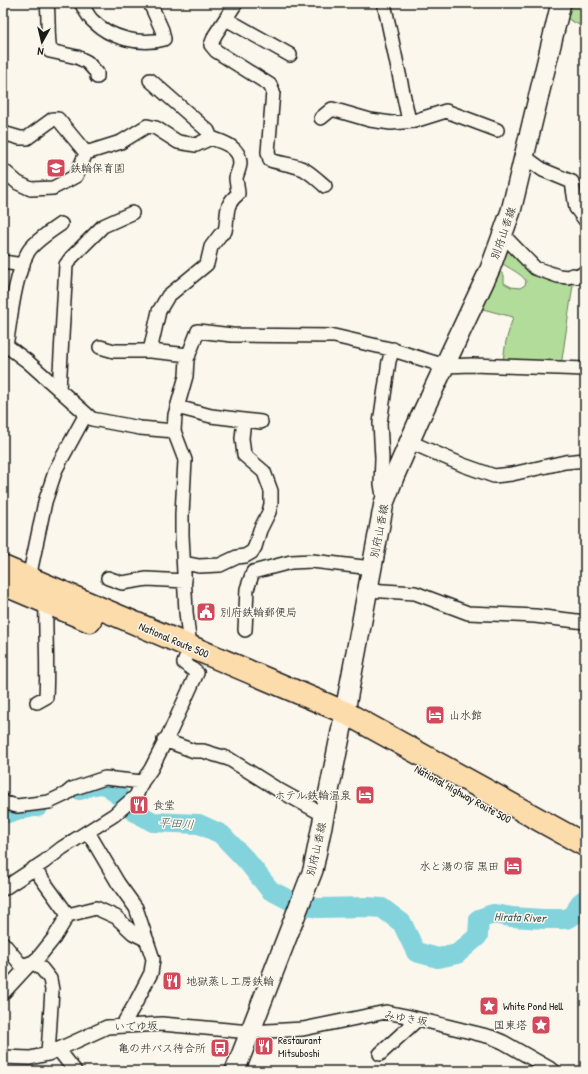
<svg xmlns="http://www.w3.org/2000/svg" width="588" height="1074" viewBox="0 0 588 1074" font-family="'Patrick Hand','Klee One',sans-serif">
<style>
.green{fill:#b2dc9a;stroke:#677c5b}
.lines{fill:none;stroke-linecap:round;stroke-linejoin:round}
.river{stroke:#82d3dc;stroke-width:20}
.minor-casing{stroke:#1c1c1c;stroke-width:16}
.secondary-casing{stroke:#1c1c1c;stroke-width:22}
.trunk-casing{stroke:#1c1c1c;stroke-width:25}
.minor{stroke:#fbf7ec;stroke-width:13}
.secondary{stroke:#fbf7ec;stroke-width:19}
.trunk{stroke:#fddcac;stroke-width:22}
.labels{text-anchor:middle;dominant-baseline:central;stroke-width:3;stroke-linejoin:round;paint-order:stroke}
.poi-label{font-size:11px;fill:#1c1c1c;stroke:#fbf7ec;text-anchor:start}
.street-label{font-size:11px;fill:#1c1c1c;stroke:#fbf7ec}
.water-label{font-size:12px;font-style:italic;fill:#405c5f;stroke:#fbf7ec}
</style>
<rect width="100%" height="100%" fill="#fbf7ec"/>
<filter id="ink" filterUnits="userSpaceOnUse"><feTurbulence type="fractalNoise" baseFrequency=".025" numOctaves="2"/><feDisplacementMap in="SourceGraphic" scale="8" xChannelSelector="R" yChannelSelector="G"/><feConvolveMatrix kernelMatrix="1 2 1 2 8 2 1 2 1" color-interpolation-filters="sRGB"/></filter>
<g filter="url(#ink)">
<path class="green" d="M569,3H585V28L566,18Z
M507,242L536,272L574,278L561,366L503,360L506,341L513,317L479,308L494,273L500,272L504,275V283L511,287L520,288L525,285L526,281C521,273 508,268 500,262Z"/>
<g class="lines">
<path class="river" d="M80,790L90,786L101,784L109,786L135,812L153,822L199,824L221,834L247,861L270,890L291,901
M3,814L33,807H38
M302,905L318,908L368,907L382,908L402,923L416,952L438,958L457,954L478,936L479,919L493,914L512,917L544,919H566L574,915L580,903L585,899"/>
<g class="minor-casing">
<path id="minor" d="M47,3C49,19 47,35 50,51L77,57L87,62L97,73V77
M81,3C85,9 88,17 93,21C110,38 141,46 164,39L162,30L150,3
M236,3L215,35L211,45L216,51L270,85L273,92L268,152L270,160C281,164 295,164 305,170C312,174 319,181 325,186
M384,3L409,121
M226,19L290,55
M150,80L208,131L211,138
M321,118L332,109L370,120L391,123L414,121L446,111L497,130
M3,133L20,138H27L53,119H58L86,153
M525,157L543,170L572,182L576,208L585,220
M3,170L18,183L31,189L53,188L76,176L86,153L121,142L147,126L156,128L178,142L196,145L211,138C223,142 240,147 240,163C240,168 237,173 236,178C236,183 238,188 238,194C223,206 229,215 225,231L220,235L211,247L207,264L168,296L159,311L150,351
M502,236L507,239L535,268L558,276L568,277L573,275L578,277L585,272
M3,262L23,265
M3,343L27,361L92,419L140,428L174,431
M6,346C11,317 14,278 28,252C33,243 52,230 61,224
M100,347L114,351H150L189,355
M59,390L66,265L71,258L103,226L132,213
M177,407L211,416L261,422
M410,442L463,465L494,476L512,474L565,462L585,460
M384,502L381,484L382,458L380,423L389,361L393,349
M184,563L199,566L220,565L237,557L245,556L252,552L255,547L260,530L269,512L271,504V491L264,472L244,455L242,438L244,420
M29,578L45,502L56,469L86,414
M108,578L122,583L147,579L185,581
M368,590L415,593L468,613L535,616L585,622
M245,630L247,589L253,572L291,562L312,561L372,568
M37,702L46,697C48,665 45,634 46,602
M164,740L194,751H203L229,759L277,789L324,815
M3,801L5,803L17,806L49,802L66,794L72,789L105,778L142,782
M88,832L118,883L136,908L153,959L151,973L135,1004L122,1026
M34,868L68,915
M3,889L44,862L62,848L114,815L136,796L142,782L151,769L171,730L197,673L184,663L190,647L186,612L182,535V514L185,460L174,431L175,415L186,376L187,359L198,331L232,335L334,336L390,349L445,366L472,365L585,369
M3,943L22,966L33,962L42,969L50,979L52,990L48,1054
M3,993L27,967L38,958L54,938L68,915L96,908L116,917L133,933L147,940
M58,1049L75,1071
M380,1054L418,1019
M3,1057L30,1058L48,1054L107,1027L162,1024L250,1032L303,1029L386,1012L406,1016L491,1037L503,1042L554,1071"/>
</g>
<g class="secondary-casing">
<path id="secondary" d="M235,1071L313,870L342,727L384,503L394,477L419,420L490,269L511,211L561,3"/>
</g>
<g class="trunk-casing">
<path id="trunk" d="M3,567L344,712L585,845
M3,584L90,621"/>
</g>
<use href="#minor" class="minor"/>
<use href="#secondary" class="secondary"/>
<use href="#trunk" class="trunk"/>
</g>
</g>
<defs>
<g id="school-square" transform="scale(1)"><rect x="-9" y="-9" width="18" height="18" rx="4" fill="#d1495b" stroke="#fbf7ec"/><path d="M0-5L7-2L0 1L-7-2ZM-4 1L0 2.5L4 1V4Q0 6-4 4Z" fill="#fff"/></g>
<g id="civic-square" transform="scale(1)"><rect x="-9" y="-9" width="18" height="18" rx="4" fill="#d1495b" stroke="#fbf7ec"/><path d="M-.6-6.5H3V-4.5H.6V-3L4-1V1h2V6H-6V1h2V-1L-.6-3ZM-1.2 2.5V6h2.4V2.5Z" fill="#fff"/></g>
<g id="hotel-square" transform="scale(1)"><rect x="-9" y="-9" width="18" height="18" rx="4" fill="#d1495b" stroke="#fbf7ec"/><path d="M-6-4.5h1.5V1H6V5H4.5V3h-9V5H-6ZM-4 0a1.8 1.8 0 1 1 3.6 0ZM.5 0V-2.5h3Q6-2.5 6 0Z" fill="#fff"/></g>
<g id="restaurant-square" transform="scale(1)"><rect x="-9" y="-9" width="18" height="18" rx="4" fill="#d1495b" stroke="#fbf7ec"/><path d="M-5-6h1v4h1v-4h1v4h1v-4h1v5L-1.5 .5V6h-2V.5L-5-1ZM5-6V6H3V1.5H1.5Q1.5-4 5-6Z" fill="#fff"/></g>
<g id="sight-square" transform="scale(1)"><rect x="-9" y="-9" width="18" height="18" rx="4" fill="#d1495b" stroke="#fbf7ec"/><path d="M0-6L1.8-2.2L6-1.7L2.9 1.2L3.7 5.4L0 3.3L-3.7 5.4L-2.9 1.2L-6-1.7L-1.8-2.2Z" fill="#fff"/></g>
<g id="bus-square" transform="scale(1)"><rect x="-9" y="-9" width="18" height="18" rx="4" fill="#d1495b" stroke="#fbf7ec"/><path d="M-5-6H5V4H4V6H2V4H-2V6H-4V4H-5ZM-3.5-4V0h7V-4ZM-3.5 1.2v1.5H-2V1.2ZM2 1.2v1.5H3.5V1.2Z" fill="#fff"/></g>
</defs>
<g fill-rule="evenodd">
<use href="#school-square" x="56" y="168"/>
<use href="#civic-square" x="206" y="612"/>
<use href="#hotel-square" x="435" y="715"/>
<use href="#hotel-square" x="365" y="795"/>
<use href="#restaurant-square" x="139" y="805"/>
<use href="#hotel-square" x="513" y="866"/>
<use href="#restaurant-square" x="172" y="981"/>
<use href="#sight-square" x="489" y="1006"/>
<use href="#sight-square" x="541" y="1025"/>
<use href="#restaurant-square" x="264" y="1046"/>
<use href="#bus-square" x="220" y="1048"/>
</g>
<g class="labels">
<g class="poi-label">
<text x="70" y="168">鉄輪保育園</text>
<text x="220" y="612">別府鉄輪郵便局</text>
<text x="449" y="715">山水館</text>
<text x="351" y="795" text-anchor="end">ホテル鉄輪温泉</text>
<text x="153" y="805">食堂</text>
<text x="499" y="866" text-anchor="end">水と湯の宿 黒田</text>
<text x="186" y="981">地獄蒸し工房鉄輪</text>
<text x="503" y="1006">White Pond Hell</text>
<text x="527" y="1025" text-anchor="end">国東塔</text>
<text x="278" y="1040">Restaurant<tspan x="278" dy="13">Mitsuboshi</tspan></text>
<text x="206" y="1048" text-anchor="end">亀の井バス待合所</text>
</g>
<g class="street-label">
<text transform="translate(503 233) rotate(-71)">別府山香線</text>
<text transform="translate(379 531) rotate(-79)">別府山香線</text>
<text transform="translate(174 640) rotate(23)">National Route 500</text>
<text transform="translate(463 794) rotate(29)">National Highway Route 500</text>
<text transform="translate(316 849) rotate(-77)">別府山香線</text>
<text transform="translate(406 1018) rotate(10)">みゆき坂</text>
<text transform="translate(136 1026) rotate(-2)">いでゆ坂</text>
</g>
<g class="water-label">
<text transform="translate(176 823) rotate(4)">平田川</text>
<text transform="translate(520 917) rotate(2)">Hirata River</text>
</g>
</g>
<rect width="588" height="1074" fill="none" stroke="#fbf7ec" stroke-width="16"/>
<rect x="8" y="8" width="572" height="1058" fill="none" stroke="#1c1c1c" stroke-width="1.5" filter="url(#ink)"/>
<g transform="translate(42 42) rotate(188)" stroke="#fbf7ec" stroke-width="3" paint-order="stroke">
<path d="M0-3L7 15L0 10L-7 15Z" fill="#1c1c1c"/>
<text y="-6" font-size="11" font-weight="bold" text-anchor="middle" fill="#1c1c1c">N</text>
</g>
</svg>
